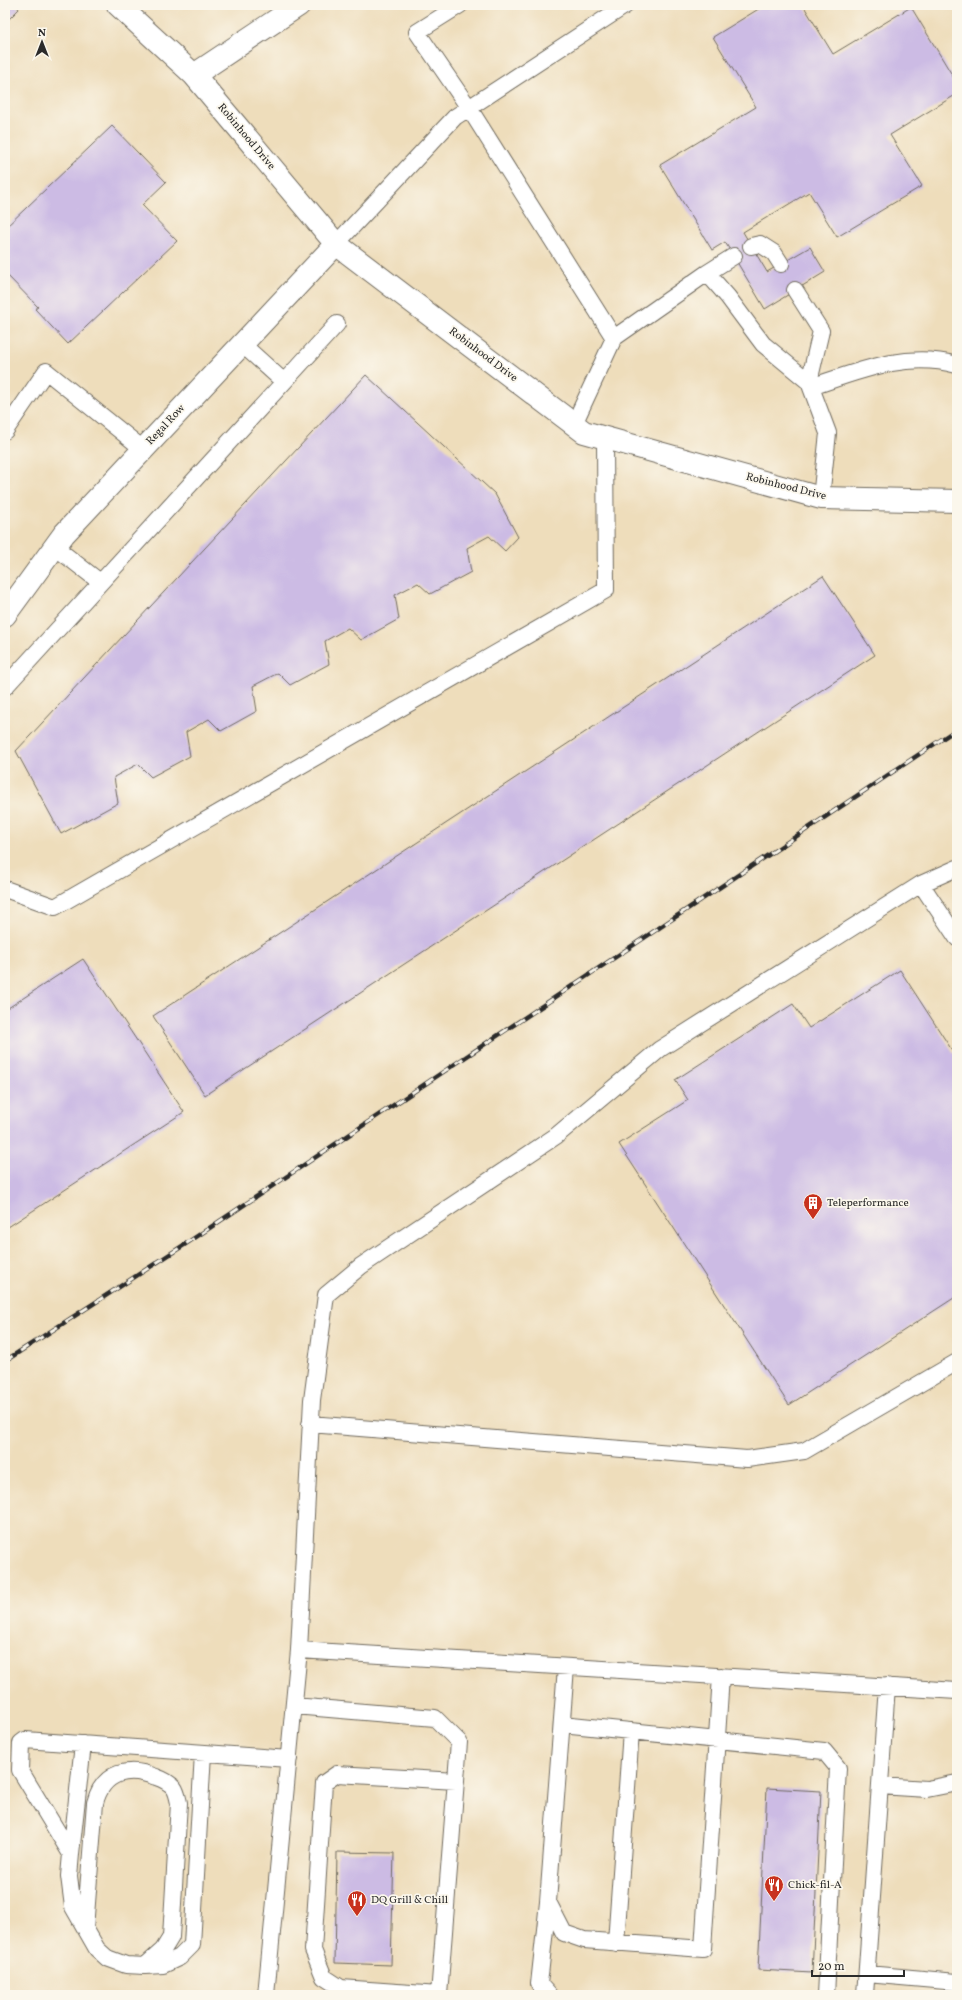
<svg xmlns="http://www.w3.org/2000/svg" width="962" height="2000" viewBox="0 0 962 2000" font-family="Vollkorn,serif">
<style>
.building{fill:#ccbbe4}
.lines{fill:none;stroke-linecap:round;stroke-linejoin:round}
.service-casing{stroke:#6f695d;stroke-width:18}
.minor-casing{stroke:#6f695d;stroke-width:24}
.service{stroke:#fff;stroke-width:16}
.minor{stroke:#fff;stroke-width:22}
.rail-casing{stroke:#2b2b2b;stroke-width:4.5}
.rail{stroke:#fbf7ec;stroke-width:3;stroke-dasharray:9;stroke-linecap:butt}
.labels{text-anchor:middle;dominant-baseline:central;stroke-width:3.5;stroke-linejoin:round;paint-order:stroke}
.street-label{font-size:11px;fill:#2b2b2b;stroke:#fbf7ec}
.poi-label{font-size:11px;fill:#2b2b2b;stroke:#fbf7ec;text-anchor:start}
</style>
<rect width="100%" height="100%" fill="#fbf7ec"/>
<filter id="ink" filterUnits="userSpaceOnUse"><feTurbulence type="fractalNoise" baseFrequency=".025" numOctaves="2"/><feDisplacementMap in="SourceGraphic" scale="8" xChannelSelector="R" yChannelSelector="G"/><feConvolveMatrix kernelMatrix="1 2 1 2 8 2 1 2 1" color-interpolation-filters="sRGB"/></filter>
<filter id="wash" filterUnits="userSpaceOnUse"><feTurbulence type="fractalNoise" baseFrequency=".012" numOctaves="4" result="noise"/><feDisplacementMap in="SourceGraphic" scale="16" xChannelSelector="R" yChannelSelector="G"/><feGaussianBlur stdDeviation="0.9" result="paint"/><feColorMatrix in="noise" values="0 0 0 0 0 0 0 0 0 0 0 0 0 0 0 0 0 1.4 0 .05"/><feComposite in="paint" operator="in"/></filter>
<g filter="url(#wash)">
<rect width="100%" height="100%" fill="#edb"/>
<g id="blocks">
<path class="building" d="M5,5H16L19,9L5,23Z
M765,5H803L833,54L911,7L957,83V94L890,135L922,186L837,237L809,192L743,232L767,272L810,247L825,272L765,309L725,242L712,250L660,165L756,107L713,37Z
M112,126L166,182L142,205L177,241L68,344L35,309L38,307L5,273V228Z
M366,375L495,494L518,537L505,551L489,536L467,548L471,572L430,594L418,583L395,595L399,619L361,640L348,628L325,641L329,664L290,685L278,673L253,686L257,711L221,731L209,719L186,732L190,756L151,777L138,764L114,777L118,803L61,834L16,751Z
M823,576L875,655L205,1095L153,1016Z
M83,959L184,1112L5,1229V1010Z
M900,970L957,1058V1296L789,1405L619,1144L688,1100L675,1080L793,1004L809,1028Z
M767,1788L821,1791L812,1973L758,1970Z
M337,1852L394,1853L391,1965L335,1963Z"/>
</g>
</g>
<g filter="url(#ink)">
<use href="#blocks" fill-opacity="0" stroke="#6f695d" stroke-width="1"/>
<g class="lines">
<g class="service-casing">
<path id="service" d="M460,5L417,32L469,108L614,338
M336,244L455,117L626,5
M751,246L760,244L774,253L781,264
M707,273L734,256
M795,290L821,331L809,382
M242,344L284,382
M811,387C859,371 905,351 957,365
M574,424L614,338L707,273L728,297L763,344L809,382L828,433L821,498
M5,431L46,371L143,449
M55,547L100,582
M5,687L337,324
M921,884L957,938
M5,889L55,907L606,590L605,438
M310,1424L747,1459L804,1451L957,1362
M299,1650L312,1400L326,1295L361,1266L556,1136L660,1049L921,884L957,868
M566,1667L548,1902L564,1933L584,1940L703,1949L721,1676
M294,1706L435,1718L459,1742L439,1995L341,1988L324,1977L313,1950L324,1783L337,1774L456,1781
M562,1724L824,1751L838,1768L826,1995
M203,1753L192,1945L180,1957L163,1965L145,1966L126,1965L107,1958L97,1949L73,1907L69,1876L71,1854L20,1770L21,1743L25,1740L289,1759
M880,1786L927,1789L957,1783
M71,1854L83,1744
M548,1902L539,1984L549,1995
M85,1928L95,1803C103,1771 129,1766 156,1777C162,1779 170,1783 174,1788C177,1792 178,1799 179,1803L171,1937L163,1950L145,1966
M616,1943L631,1731
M867,1974L957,1982
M266,1995L299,1650L957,1691
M865,1995L887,1686"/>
</g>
<g class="minor-casing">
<path id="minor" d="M118,5L194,75L336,244L584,432L821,498L957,501
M194,75L299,5
M5,615L64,534L336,244"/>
</g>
<use href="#service" class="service"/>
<use href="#minor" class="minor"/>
<g class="rail-casing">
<path id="rail" d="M5,1361L184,1245L957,729"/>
</g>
<use href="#rail" class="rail"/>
</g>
</g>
<defs>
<g id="building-pin" transform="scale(1)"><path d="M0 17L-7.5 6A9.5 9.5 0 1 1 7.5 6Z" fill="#c8321e" stroke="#fbf7ec"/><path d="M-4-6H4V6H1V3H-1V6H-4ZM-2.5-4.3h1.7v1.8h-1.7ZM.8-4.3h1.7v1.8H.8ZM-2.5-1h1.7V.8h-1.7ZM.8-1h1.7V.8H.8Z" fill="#fff"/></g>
<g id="restaurant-pin" transform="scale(1)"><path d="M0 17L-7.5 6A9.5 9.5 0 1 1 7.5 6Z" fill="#c8321e" stroke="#fbf7ec"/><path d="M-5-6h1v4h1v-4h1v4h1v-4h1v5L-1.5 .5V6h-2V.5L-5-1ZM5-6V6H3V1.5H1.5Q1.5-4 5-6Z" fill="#fff"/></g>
</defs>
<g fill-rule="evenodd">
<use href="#building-pin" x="813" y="1203"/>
<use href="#restaurant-pin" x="774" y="1885"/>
<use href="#restaurant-pin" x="357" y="1900"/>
</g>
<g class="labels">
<g class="street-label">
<text transform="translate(246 137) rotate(50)">Robinhood Drive</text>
<text transform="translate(483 355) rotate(37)">Robinhood Drive</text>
<text transform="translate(166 425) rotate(-47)">Regal Row</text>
<text transform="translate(786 487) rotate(14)">Robinhood Drive</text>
</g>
<g class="poi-label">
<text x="827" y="1203">Teleperformance</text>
<text x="788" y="1885">Chick-fil-A</text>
<text x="371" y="1900">DQ Grill &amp; Chill</text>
</g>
</g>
<rect width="962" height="2000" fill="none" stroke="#fbf7ec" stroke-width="20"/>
<g transform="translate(42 42)" stroke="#fbf7ec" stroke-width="3" paint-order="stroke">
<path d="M0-3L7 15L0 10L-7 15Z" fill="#2b2b2b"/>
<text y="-6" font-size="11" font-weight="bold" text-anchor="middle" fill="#2b2b2b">N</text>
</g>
<path d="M812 1970v6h92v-6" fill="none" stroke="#2b2b2b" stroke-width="2"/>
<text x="818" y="1970" font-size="12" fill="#2b2b2b" stroke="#fbf7ec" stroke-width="3" paint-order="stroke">20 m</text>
</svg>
